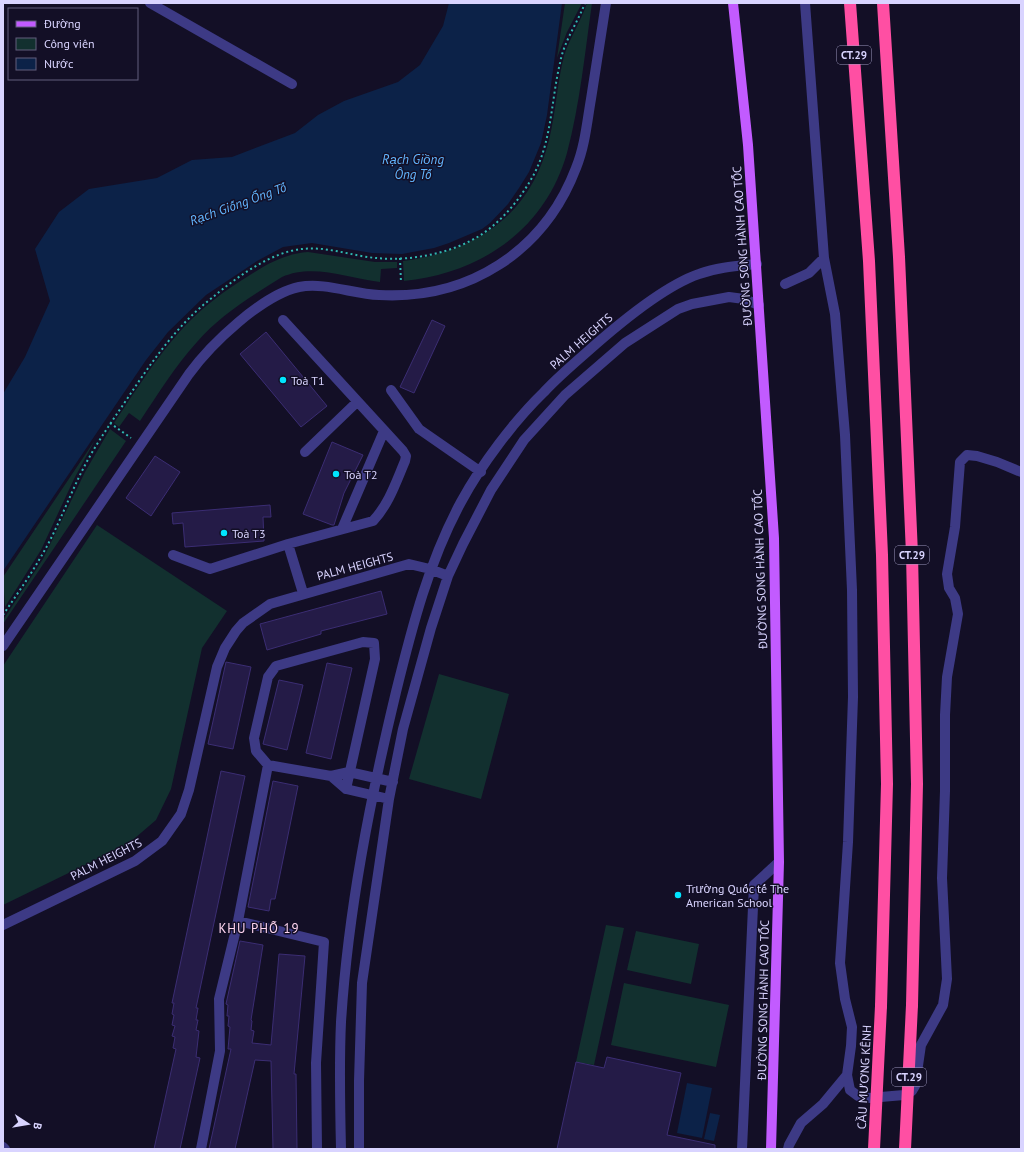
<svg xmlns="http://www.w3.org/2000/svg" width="1024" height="1152" viewBox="0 0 1024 1152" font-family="'PT Sans',sans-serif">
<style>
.green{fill:#12302f}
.water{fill:#0c2248}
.building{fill:#241b47;stroke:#3b2d73}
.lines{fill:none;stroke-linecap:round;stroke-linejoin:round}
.path{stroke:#2fb8b0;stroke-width:2;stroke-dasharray:2 3;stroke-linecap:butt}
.minor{stroke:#3d3a85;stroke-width:10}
.major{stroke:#c25bff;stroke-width:10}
.highway{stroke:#ff4fa3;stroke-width:12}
.highway-bridge{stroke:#ff4fa3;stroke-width:12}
.poi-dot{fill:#00e5ff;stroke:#130f26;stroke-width:1.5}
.labels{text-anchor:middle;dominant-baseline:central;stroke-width:3;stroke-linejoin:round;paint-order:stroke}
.shield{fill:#130f26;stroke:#9e99be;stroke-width:1}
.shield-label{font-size:11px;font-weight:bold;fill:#d9d4ff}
.street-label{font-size:12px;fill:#d9d4ff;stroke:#130f26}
.poi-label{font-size:12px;fill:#d9d4ff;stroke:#130f26;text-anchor:start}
.water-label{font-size:13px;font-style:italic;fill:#62b6ff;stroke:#130f26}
.neighbourhood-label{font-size:13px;letter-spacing:1px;fill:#ffd6f0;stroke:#130f26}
</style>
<rect width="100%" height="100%" fill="#130f26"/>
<path class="green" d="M565,3H582L567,32L557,58Z
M587,3H592C585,52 580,104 567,153C545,230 481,273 404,281L403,261C477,251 531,215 549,140C556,112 557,83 564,56C570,37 581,21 587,3Z
M308,252L375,262H397V268L381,269L380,282C349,278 312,263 282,277C252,296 220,315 197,342C175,366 158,394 140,421L129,413L119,427L114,423C143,380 172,331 215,299C223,292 233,286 242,280C264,266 282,254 308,252Z
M110,429L126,441L3,624V620L43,559L85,472Z
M95,440L74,479L41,550L5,607L3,577Z
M97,525L227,611L202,648L171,789L156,820L128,844L3,905V666Z
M439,674L509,694L481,799L409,779Z
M606,925L624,928L594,1065L576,1062Z
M636,931L699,944L691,984L627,970Z
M624,983L729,1005L716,1067L611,1045Z"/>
<path class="water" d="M449,3H562L547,115L541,143L529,172L519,188L508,204L490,223L482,229L449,243L434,248L402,254L372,253L312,243L283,247L257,261L206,295L168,332L146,360L3,571V394L25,357L50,301L35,249L59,212L89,189L157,178L192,160L232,157L295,133L318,115L344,101L398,82L420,65L443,26Z
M687,1083L712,1088L702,1138L677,1133Z
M710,1113L720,1115L714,1141L704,1139Z"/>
<path class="building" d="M432,320L445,326L414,393L400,387Z
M266,332L327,406L301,427L240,354Z
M332,442L363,455L344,493L334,525H332L303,514Z
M155,456L180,472L151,516L126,498Z
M270,505L271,517H263L264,541L185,547L183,523L173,524L172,513Z
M381,591L387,614L321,631V634L267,650L260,624Z
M226,662L251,667L233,749L208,744Z
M327,663L352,668L331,759L306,753Z
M279,680L303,685L287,750L263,744Z
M221,771L245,776L196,1008H198L196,1020H198L196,1030L199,1031L196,1057L200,1058L180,1149H154L176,1049L173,1048L175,1037L172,1036L175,1026L172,1025L174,1015L172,1014L174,1003H172Z
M273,781L298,786L275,899H271L269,911L248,907Z
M240,941L263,945L251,1020L252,1021L251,1030L254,1031L252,1043L271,1045L279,954L305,956L294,1074H296L297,1149H273L271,1061L255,1060L235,1149H209L231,1049H228L230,1027L228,1026L229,1016H227L228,1005L226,1004Z
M607,1057L681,1073L667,1135L715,1145V1149H557L576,1062L604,1068Z"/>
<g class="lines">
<path class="path" d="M400,258L401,283
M110,423L131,438
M3,615C15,597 28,579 39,560C57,531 68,498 84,467C97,442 113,420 129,396C153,360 178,324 213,297C237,277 271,252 302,249C327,246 352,256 376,258C415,262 466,251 495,224C510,211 523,194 533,176C552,141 551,101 560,63C564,41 577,24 585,3"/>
<path class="minor" d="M150,3L292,84
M805,3L824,258L835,314L845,435L852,590L853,697L848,842L840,963L845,999L852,1027L851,1046L847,1075L850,1090L858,1096L869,1098L904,1095L912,1091L915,1086L921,1045L943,1005L947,979L942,878L945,791V715L947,677L958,614L955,598L949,588L947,574L955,527L960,462L967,455L977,456L997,462L1021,472
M785,284L809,273L824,258
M391,390L419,429L481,472
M305,452L357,402
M342,529L384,431
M288,544L303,593
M173,555L210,569L288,544L373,521C389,504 396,482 405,461L406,456L403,451L283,320
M3,646L189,374C211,344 262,295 299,287C325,282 353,294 379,295C468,300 544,252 576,168C585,146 587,122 591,99C596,67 601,35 606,3
M331,776L268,765L256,751L254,738L268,677L276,666L363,642L374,643L375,659L346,789
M389,799L346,789L331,776L349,772L393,782
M238,921L324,942L316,1063L317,1149
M3,925L135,861L162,841L181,814L189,790L217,667L225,648L236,631L243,623L270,604L409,564L430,569L448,576
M3,1147L5,1149
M201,1149L220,1051L219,999L238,921L268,765
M341,1149C340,1107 339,1064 341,1022C348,911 370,800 396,692C412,627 429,561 461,502C481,465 514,421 544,392C557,378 572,365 587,352C615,327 664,286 699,274C718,267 737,266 757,264
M359,1149V1081L362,983L389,799L403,729L431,628L448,576L463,544L491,490L524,440L565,395L625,343L678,309L692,304L729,297L744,299L759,305
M742,1149L754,885L779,862
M788,1149L789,1145L801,1123L823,1104L847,1075"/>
<path class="major" d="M733,3L748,145L774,538L779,862L771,1149"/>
<path class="highway" d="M850,3L869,261L882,555L887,784L881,1006
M883,3L899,257L912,554L917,784L912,1005"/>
<path class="highway-bridge" d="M874,1149L881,1006
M905,1149L912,1005"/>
</g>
<g class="poi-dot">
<circle cx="283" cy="380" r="4"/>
<circle cx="336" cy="474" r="4"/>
<circle cx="224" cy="533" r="4"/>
<circle cx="678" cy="895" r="4"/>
</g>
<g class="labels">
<g class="shield">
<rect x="837" y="46" width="34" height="18" rx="3"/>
<rect x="895" y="546" width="34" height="18" rx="3"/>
<rect x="892" y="1068" width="34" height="18" rx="3"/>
</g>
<g class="shield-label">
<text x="854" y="55">CT.29</text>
<text x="912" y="555">CT.29</text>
<text x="909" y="1077">CT.29</text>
</g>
<g class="street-label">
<text transform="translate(742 246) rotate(-94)">ĐƯỜNG SONG HÀNH CAO TỐC</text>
<text transform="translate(581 341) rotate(-41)">PALM HEIGHTS</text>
<text transform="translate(355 566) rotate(-15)">PALM HEIGHTS</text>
<text transform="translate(760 569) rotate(-92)">ĐƯỜNG SONG HÀNH CAO TỐC</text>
<text transform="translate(106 859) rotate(-27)">PALM HEIGHTS</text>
<text transform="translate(763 1000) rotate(-89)">ĐƯỜNG SONG HÀNH CAO TỐC</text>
<text transform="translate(864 1077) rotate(-87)">CẦU MƯƠNG KÊNH</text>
</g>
<g class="poi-label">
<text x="291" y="380">Toà T1</text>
<text x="344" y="474">Toà T2</text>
<text x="232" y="533">Toà T3</text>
<text x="686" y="888">Trường Quốc tế The<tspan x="686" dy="14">American School</tspan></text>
</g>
<g class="water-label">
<text x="413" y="159">Rạch Giồng<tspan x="413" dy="15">Ông Tố</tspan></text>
<text transform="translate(238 204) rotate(-20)">Rạch Giống Ống Tố</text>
</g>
<g class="neighbourhood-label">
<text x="259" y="928">KHU PHỐ 19</text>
</g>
</g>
<rect width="1024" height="1152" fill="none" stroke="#d9d4ff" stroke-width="8"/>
<rect x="8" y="8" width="130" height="72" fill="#130f26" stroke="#625e7d"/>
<rect x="16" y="21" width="20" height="6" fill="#c25bff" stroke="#625e7d"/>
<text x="44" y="28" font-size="12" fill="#d9d4ff">Đường</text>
<rect x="16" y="38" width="20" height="12" fill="#12302f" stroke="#625e7d"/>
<text x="44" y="48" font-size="12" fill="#d9d4ff">Công viên</text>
<rect x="16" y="58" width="20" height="12" fill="#0c2248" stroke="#625e7d"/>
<text x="44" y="68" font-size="12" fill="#d9d4ff">Nước</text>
<g transform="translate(28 1124) rotate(102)" stroke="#130f26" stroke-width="3" paint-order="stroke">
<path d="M0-3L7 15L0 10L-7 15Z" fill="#d9d4ff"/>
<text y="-6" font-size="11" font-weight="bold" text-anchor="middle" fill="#d9d4ff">B</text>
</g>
</svg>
